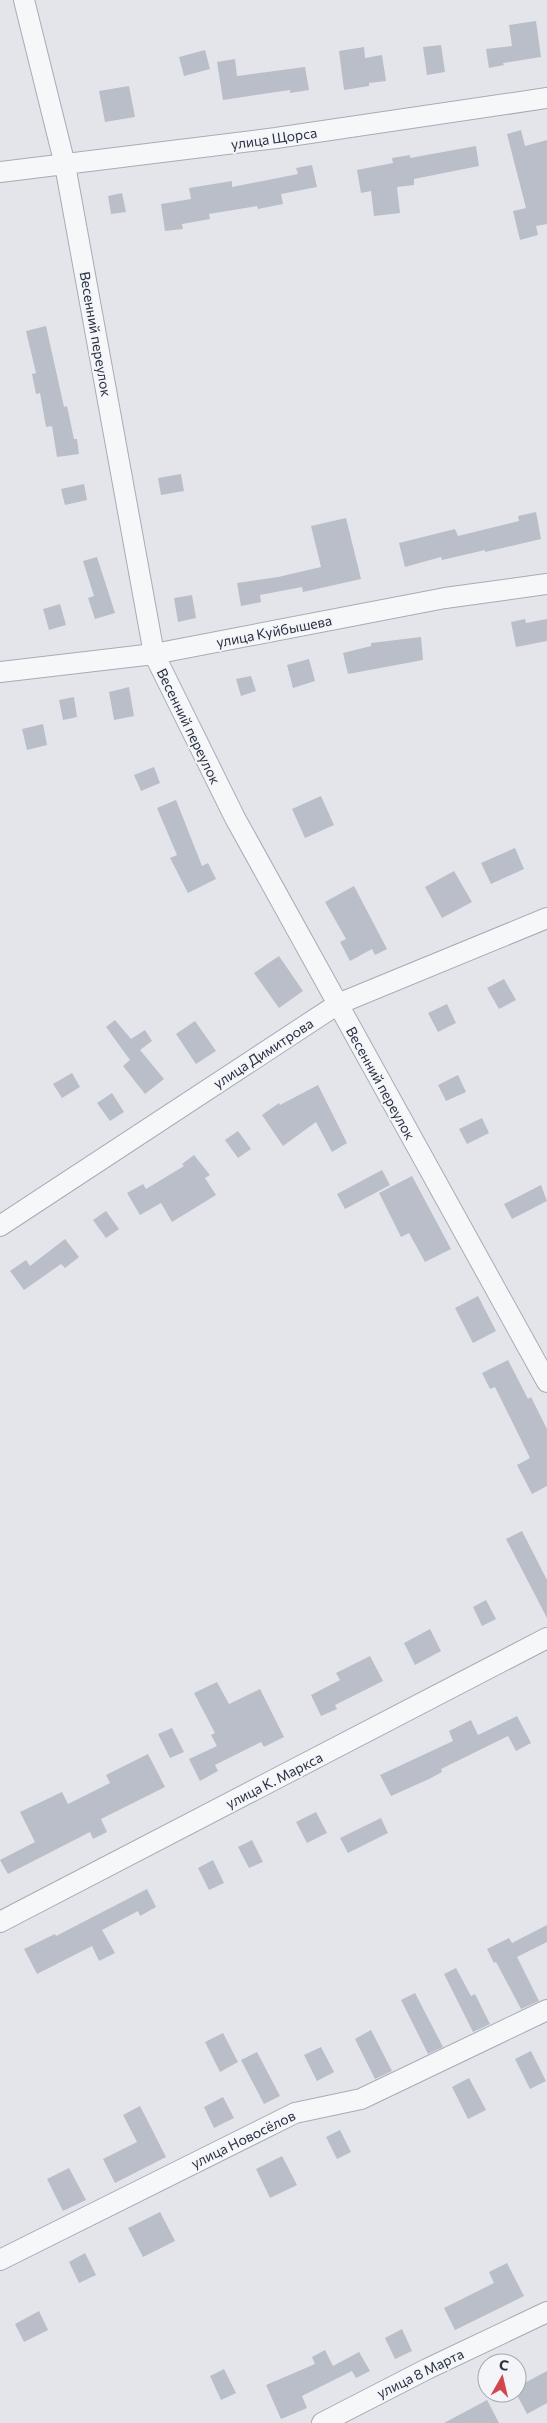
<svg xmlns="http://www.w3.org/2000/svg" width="547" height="2423" viewBox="0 0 547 2423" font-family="Commissioner,sans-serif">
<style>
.building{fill:#babec9}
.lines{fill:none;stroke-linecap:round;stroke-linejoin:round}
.street-casing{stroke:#a8abb6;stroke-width:22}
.street{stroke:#f6f7f9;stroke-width:20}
.labels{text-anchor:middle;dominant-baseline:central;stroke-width:4;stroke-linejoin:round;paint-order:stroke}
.street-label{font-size:14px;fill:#2a3144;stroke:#f3f5f8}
</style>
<rect width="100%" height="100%" fill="#e3e5eb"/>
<path class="building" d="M536,21L541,57L503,63L504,65L489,68L486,49L512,46L509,25Z
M441,45L445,72L427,75L423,47Z
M364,47L365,58L382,55L386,81L369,83V86L344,90L339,51Z
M205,50L210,69L184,76L179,57Z
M235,59L237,76L305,67L309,90L290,93V90L223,100L217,62Z
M129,86L135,117L105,122L99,91Z
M521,130L525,146L547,140V224L536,226L538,235L520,240L513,211L526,208L507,134Z
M476,146L479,166L414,179V185L397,187L400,213L374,216L371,191L361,193L357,170L393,163L392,158L410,155V158Z
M312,165L317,187L281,194L283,204L258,209L257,206L209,214L210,219L182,224L183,229L165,231L161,204L191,199L189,188L232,181V187L298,174L296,168Z
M122,193L126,212L111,214L108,196Z
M46,326L64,407L67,406L74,439H77L79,454L57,457L52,426L46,427L40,393L36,394L32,374L36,373L26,331Z
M181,474L184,491L161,495L158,478Z
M84,484L87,500L65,505L61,489Z
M536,512L541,539L485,552V550L442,560L441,557L405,567L399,543L455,529L458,536L519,521L518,516Z
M346,518L361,579L303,592L302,587L260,595L261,602L241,606L237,583L278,577L321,567L311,526Z
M97,557L115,613L95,619L88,598L94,596L83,561Z
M192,595L196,618L178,622L174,598Z
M60,604L66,625L49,630L43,609Z
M525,619L526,623L547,619V641L516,647L511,622Z
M421,637L423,660L348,674L343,653L371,646V643Z
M309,659L315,681L293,688L287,665Z
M251,676L256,691L241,696L236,679Z
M129,687L134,716L114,720L109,692Z
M74,697L77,717L63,720L59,700Z
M43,724L47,745L27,750L22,729Z
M154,767L160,783L141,791L134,775Z
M321,796L334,825L305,838L292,809Z
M176,800L202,866L208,863L216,879L188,893L170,858L177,855L157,808Z
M515,848L524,869L491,884L481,863Z
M454,871L472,902L442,918L425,887Z
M354,886L387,949L375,955L372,949L350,961L340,942L346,939L325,902Z
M279,956L303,991L279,1008L254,973Z
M504,979L516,1000L499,1009L487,988Z
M447,1004L456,1023L438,1032L428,1013Z
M115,1020L131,1039L145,1030L152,1041L140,1050L164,1079L145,1094L123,1066L130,1060L106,1027Z
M195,1021L216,1051L196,1064L176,1034Z
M72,1073L80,1087L62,1098L53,1084Z
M458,1075L466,1092L446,1101L438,1085Z
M318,1085L347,1143L332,1152L316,1122L283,1146L262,1115L279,1103L280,1105Z
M112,1093L124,1112L110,1121L97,1103Z
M482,1118L489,1133L467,1144L459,1129Z
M238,1131L251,1149L238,1158L225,1140Z
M194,1155L210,1175L205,1178L216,1195L172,1222L161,1203L140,1215L127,1193L143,1184L146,1189L184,1166L182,1164Z
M382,1170L390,1185L345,1209L337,1194Z
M412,1176L451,1249L425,1262L409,1233L401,1237L379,1193Z
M541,1185L547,1201L512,1219L504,1204Z
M106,1211L119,1229L106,1238L93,1220Z
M65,1239L79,1257L65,1268L61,1264L24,1290L10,1271L26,1260L30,1266Z
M478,1296L496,1331L473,1343L455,1308Z
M508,1360L528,1399L531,1397L547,1429V1486L532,1494L517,1465L530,1458L495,1387L490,1389L482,1373Z
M522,1531L547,1580V1618L506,1539Z
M486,1600L496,1619L482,1626L473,1607Z
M430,1629L441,1651L415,1665L404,1643Z
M370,1656L383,1681L335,1705L337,1709L321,1716L311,1695L340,1680L336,1673Z
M217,1682L229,1704L260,1689L284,1737L264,1747L261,1742L215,1765L218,1771L200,1781L189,1759L217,1746L211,1735L215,1733L194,1693Z
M517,1716L531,1743L516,1751L508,1736L441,1769L442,1772L429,1779L391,1796L380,1775L453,1741L449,1731L471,1720L478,1735Z
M172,1728L184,1752L170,1758L158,1734Z
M148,1754L165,1787L101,1819L107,1832L93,1839L90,1832L8,1874L0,1860L35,1842L20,1812L62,1792L68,1804L110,1783L106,1775Z
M316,1812L327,1833L307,1843L296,1822Z
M381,1818L388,1833L348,1853L340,1838Z
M252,1840L263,1862L249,1868L238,1847Z
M213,1860L224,1883L209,1890L198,1868Z
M147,1889L156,1907L140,1916L138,1911L102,1930L115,1953L99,1961L92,1946L37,1974L24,1949L55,1934L56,1936Z
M547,1925V1942L517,1957L539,2001L521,2009L496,1962L494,1963L487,1949L509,1938L512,1943Z
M456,1968L471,1996L475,1994L490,2024L473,2032L444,1974Z
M415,1993L443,2047L428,2054L401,2000Z
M371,2030L392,2071L375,2079L355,2039Z
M223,2033L238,2062L220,2072L205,2042Z
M321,2047L334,2072L317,2081L304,2055Z
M531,2051L546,2081L530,2089L515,2059Z
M257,2052L280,2096L264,2104L241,2060Z
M469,2078L486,2110L468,2119L452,2087Z
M223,2097L234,2118L214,2128L204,2107Z
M140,2106L166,2157L115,2183L103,2159L137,2142L123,2115Z
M340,2130L351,2152L337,2159L326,2137Z
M282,2156L297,2185L270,2198L256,2169Z
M69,2168L86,2200L63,2211L47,2179Z
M160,2212L175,2241L143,2257L128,2228Z
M85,2253L96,2275L79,2283L69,2262Z
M507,2263L524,2296L455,2330L444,2308L494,2283L489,2272Z
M39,2311L48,2330L24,2342L15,2324Z
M402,2329L412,2351L395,2359L385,2338Z
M325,2350L333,2366L359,2352L370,2371L356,2378L352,2371L302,2396L307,2408L281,2419L266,2385L315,2364L312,2357Z
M224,2369L236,2393L221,2400L210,2376Z
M547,2371V2403L527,2414L517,2395V2387Z
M487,2400L499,2423H444Z"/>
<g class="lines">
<g class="street-casing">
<path id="street" d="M24,0L65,165L154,654L235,818L547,1382
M0,172L276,138L547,98
M0,672L154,654L445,598L547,584
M0,1226L338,1004L547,918
M0,1922L547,1638
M0,2260L295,2113L361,2099L547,2010
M322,2423L427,2369L547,2312"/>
</g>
<use href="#street" class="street"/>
</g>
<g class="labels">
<g class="street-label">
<text transform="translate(274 138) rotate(-8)">улица Щорса</text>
<text transform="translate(96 334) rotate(80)">Весенний переулок</text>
<text transform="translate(274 631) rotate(-11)">улица Куйбышева</text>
<text transform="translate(189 726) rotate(64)">Весенний переулок</text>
<text transform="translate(263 1053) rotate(-33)">улица Димитрова</text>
<text transform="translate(381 1083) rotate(61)">Весенний переулок</text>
<text transform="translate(274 1780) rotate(-27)">улица К. Маркса</text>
<text transform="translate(243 2139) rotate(-26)">улица Новосёлов</text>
<text transform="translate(420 2373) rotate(-26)">улица 8 Марта</text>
</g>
</g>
<g transform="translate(502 2378) rotate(8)"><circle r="24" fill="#f3f5f8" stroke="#a3a7b0"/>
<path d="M0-4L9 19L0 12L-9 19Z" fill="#d3464e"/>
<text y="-8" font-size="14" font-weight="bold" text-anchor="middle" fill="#2a3144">С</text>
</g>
</svg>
